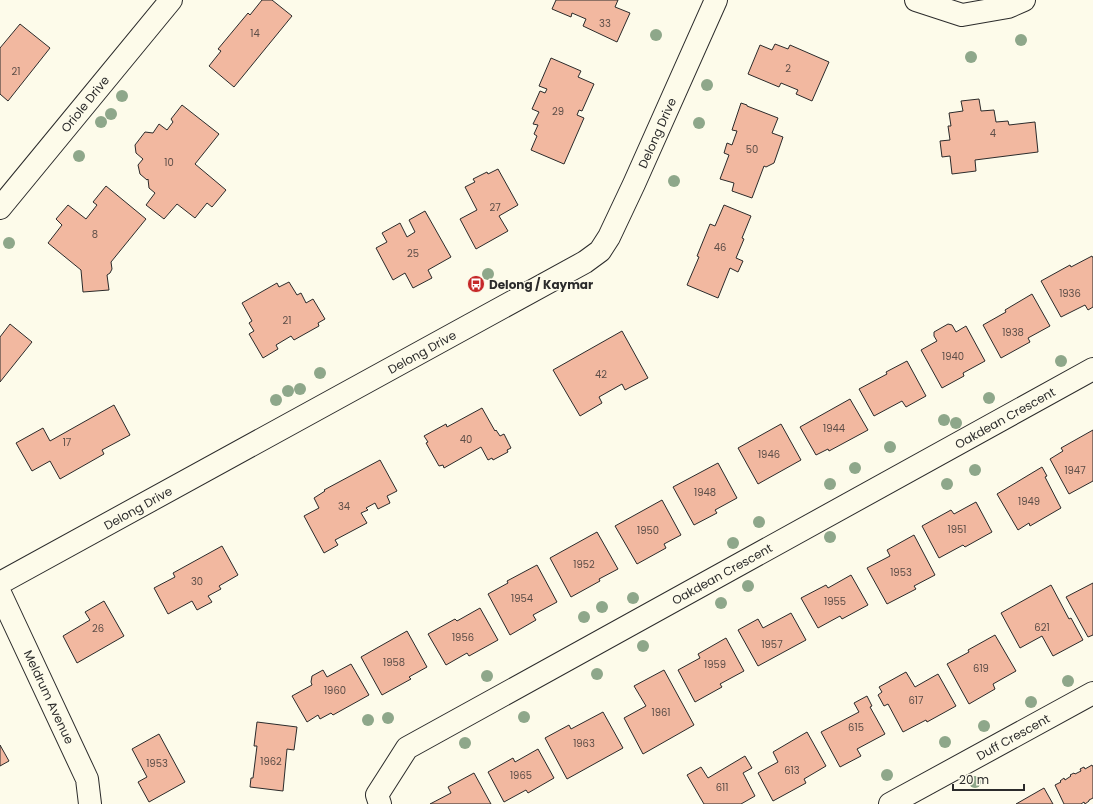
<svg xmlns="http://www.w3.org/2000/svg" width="1093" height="804" viewBox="0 0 1093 804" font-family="Poppins,sans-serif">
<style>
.building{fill:#f2b8a0;stroke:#2b2b2b}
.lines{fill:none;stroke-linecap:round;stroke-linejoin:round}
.minor-casing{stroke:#2b2b2b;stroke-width:24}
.minor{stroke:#fdfbea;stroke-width:22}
.tree{fill:#8ea78a}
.labels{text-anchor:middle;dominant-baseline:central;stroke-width:3;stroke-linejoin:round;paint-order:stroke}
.number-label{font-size:10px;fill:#5d4e48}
.street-label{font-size:12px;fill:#2b2b2b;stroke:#fdfbea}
.poi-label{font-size:12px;font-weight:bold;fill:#2b2b2b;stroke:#fdfbea;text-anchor:start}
</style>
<rect width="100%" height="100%" fill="#fdfbea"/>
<path class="building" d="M262,0H272L292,16L234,87L209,66L221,51L218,49L248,13L250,15Z
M556,0H618L615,7L630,13L617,42L583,26L586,19L572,13L571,17L552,9Z
M20,24L50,48L8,101L0,94V48Z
M775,44L788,49L790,45L829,62L812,101L796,94L798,90L781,83L779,87L748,74L760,45L772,50Z
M551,58L581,71L578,77L594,84L582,111L579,110L577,115L584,118L564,164L531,150L537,136L534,134L538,125L533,124L539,112L532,109L540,91L545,93L547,89L539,86Z
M979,99L981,111L994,110L996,122L1008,121L1009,125L1035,122L1038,152L975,160L976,171L952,174L950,156L942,157L940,141L950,140L948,126H951L949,113L963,111L961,101Z
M741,103L747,105V106L778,118L772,133L783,137L774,163L766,167L764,166L752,198L732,191L734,183L720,179L729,155L724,153L727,143L732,145L737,131L732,130Z
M182,105L219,134L195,164L226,190L212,207L207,203L195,218L177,204L164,219L146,205L155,193L149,188L148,179L147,180L140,174L138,165L143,159L136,153L135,145L145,132L153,133L159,124L167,130L173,122L171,119Z
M498,169L518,205L499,216L508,231L476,249L460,219L477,210L465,187L475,182L473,179L487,172L488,174Z
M106,186L146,219L111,262L112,269L110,273L107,275L109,290L83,292L81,270L48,243L62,225L56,219L68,205L86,219L97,205L93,202Z
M724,205L751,216L742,238L744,239L736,258L743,261L738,272L730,268L718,298L687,285L699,257L697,256L710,224L715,226Z
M425,211L451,257L428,270L432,278L413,288L405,273L393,280L376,248L387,242L382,233L400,223L407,237L415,232L409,220Z
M1092,256L1093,258V307L1088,310L1085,305L1061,317L1041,281L1070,265L1071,267Z
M289,282L297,295L301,293L306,303L313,299L325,319L318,323L319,326L294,340L291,336L276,345L278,349L263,358L249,334L254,331L249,323L252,321L242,303L277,283L279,287Z
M1032,294L1050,326L1028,338L1030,342L1001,358L983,325L1006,312L1005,310Z
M10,324L32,342L0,382V337Z
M948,324L952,325L956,332L966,326L985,361L963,373L964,376L942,388L921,350L937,341L934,336V332Z
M622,331L648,378L625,390L622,384L599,397L602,403L580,416L553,370Z
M907,361L926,396L906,407L902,401L874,416L859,389L887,374L886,372Z
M850,399L868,430L829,451L828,449L816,455L800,427Z
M114,405L130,435L102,450L104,454L60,479L50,461L32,471L16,443L43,428L50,441Z
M482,408L495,431L496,430L500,436L504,434L511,448L507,450L508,452L493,460L492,458L488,460L481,447L444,468L443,465L439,466L426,443L428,442L424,436L446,424L447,427Z
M781,424L801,460L758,484L738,448Z
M1093,430V481L1069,494L1050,459L1063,451L1061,448Z
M380,460L397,491L387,496L390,503L378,509L375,503L366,508L368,510L361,513L367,523L335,540L338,545L324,553L304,516L319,508L314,498L325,491L324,490Z
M718,463L737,498L715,510L717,513L694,525L673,487Z
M1042,467L1047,476L1045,477L1061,508L1030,526L1029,523L1018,530L997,494Z
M662,500L681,535L664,544L666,548L637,564L615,526Z
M976,502L992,532L965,547L963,545L939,558L922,526L951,510L954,514Z
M597,532L618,569L599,579L600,581L571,597L550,558Z
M914,535L935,575L914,586L916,589L887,604L867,568L890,556L887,550Z
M222,546L238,575L219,586L221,589L208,596L212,602L197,610L192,601L168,614L154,588L175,577L173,573Z
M537,565L557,602L533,615L536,620L510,635L488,594L508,583L507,581Z
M851,575L868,605L842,619L840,616L818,628L801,598L826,585L828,588Z
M1093,583V635L1088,637L1066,597Z
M1051,585L1069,619L1071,618L1083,640L1053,656L1042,636L1020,648L1001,613Z
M104,601L124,636L77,663L63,636L90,620L85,612Z
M480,608L498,640L469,656L467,653L446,665L428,634L455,619L457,621Z
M791,613L806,640L758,666L738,630L758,619L763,628Z
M407,631L427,667L409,677L411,679L382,695L361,657Z
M995,635L1016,671L993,684L995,689L969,704L947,664L969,652L968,650Z
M726,638L744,671L720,684L722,687L695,702L678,670L700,658L698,654Z
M351,664L369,695L333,715L331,713L320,719L318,715L307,722L292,696L312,685L311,682L312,676L323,670L327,677Z
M664,670L694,725L643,754L624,718L646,706L634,686Z
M906,672L915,687L938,674L956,706L927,722L926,720L903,732L888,704L884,706L878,695L882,692L879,687Z
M867,696L872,706L870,707L885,734L857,749L861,756L840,767L821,732L859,712L854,703Z
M603,712L623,748L567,779L545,738L569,725L571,729Z
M257,722L297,727L294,750L287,749L283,791L250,787L251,778H253L257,746H254Z
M807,732L826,766L804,779L806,783L773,801L758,773L778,762L773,752Z
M159,734L185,782L149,802L138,782L147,777L132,749Z
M0,745L9,761L0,766Z
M538,749L554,778L528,793L526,790L504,802L488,772L513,758L515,762Z
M745,756L752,768L743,773L755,796L741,804H704L687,775L701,767L708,778Z
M1092,765L1093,767V798L1089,800V801L1085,804L1084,802L1081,804H1064L1055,785L1061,782L1060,781L1064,778L1065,780L1071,776L1070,775L1074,773L1075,774L1081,771L1080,769L1084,767L1085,769Z
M474,773L491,804H430L451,793L448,787Z
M1044,788L1053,804H1016Z"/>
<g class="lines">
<g class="minor-casing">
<path id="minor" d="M916,0L962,15L1008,7L1024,0
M0,208L171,0
M0,583L585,262L600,251L609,237L634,184L716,0
M0,593L87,779L90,804
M380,804L377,795L407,748L1093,369
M890,804L1093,693"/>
</g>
<use href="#minor" class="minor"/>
</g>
<g class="tree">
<circle cx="656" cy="35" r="6"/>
<circle cx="1021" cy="40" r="6"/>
<circle cx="971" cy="57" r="6"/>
<circle cx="707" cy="85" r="6"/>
<circle cx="122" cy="96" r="6"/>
<circle cx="111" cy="114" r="6"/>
<circle cx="101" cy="122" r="6"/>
<circle cx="699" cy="123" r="6"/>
<circle cx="79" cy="156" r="6"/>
<circle cx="674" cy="181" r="6"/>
<circle cx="9" cy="243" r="6"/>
<circle cx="488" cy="274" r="6"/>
<circle cx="1061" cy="361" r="6"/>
<circle cx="320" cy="373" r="6"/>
<circle cx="300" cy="389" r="6"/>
<circle cx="288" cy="391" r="6"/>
<circle cx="989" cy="398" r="6"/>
<circle cx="276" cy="400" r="6"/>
<circle cx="944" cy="420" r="6"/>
<circle cx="956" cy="423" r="6"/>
<circle cx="890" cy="447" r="6"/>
<circle cx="855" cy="468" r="6"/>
<circle cx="975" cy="470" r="6"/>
<circle cx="830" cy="484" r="6"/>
<circle cx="947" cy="484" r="6"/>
<circle cx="759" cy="522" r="6"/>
<circle cx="830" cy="537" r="6"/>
<circle cx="733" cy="543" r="6"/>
<circle cx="748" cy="586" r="6"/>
<circle cx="633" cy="598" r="6"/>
<circle cx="721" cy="603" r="6"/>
<circle cx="602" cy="607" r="6"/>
<circle cx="584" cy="617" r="6"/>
<circle cx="643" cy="646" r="6"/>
<circle cx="597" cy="674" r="6"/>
<circle cx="487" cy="676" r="6"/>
<circle cx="1068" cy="681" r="6"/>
<circle cx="1031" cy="702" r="6"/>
<circle cx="524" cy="717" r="6"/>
<circle cx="388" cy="718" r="6"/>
<circle cx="368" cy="720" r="6"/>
<circle cx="984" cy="726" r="6"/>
<circle cx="945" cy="742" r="6"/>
<circle cx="465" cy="743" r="6"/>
<circle cx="887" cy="775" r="6"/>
<circle cx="975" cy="782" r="6"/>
</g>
<defs>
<g id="bus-disc" transform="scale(0.9)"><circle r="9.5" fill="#c62828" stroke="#fdfbea"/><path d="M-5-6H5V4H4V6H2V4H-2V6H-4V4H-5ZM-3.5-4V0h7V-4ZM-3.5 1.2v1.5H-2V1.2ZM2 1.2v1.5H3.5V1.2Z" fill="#fff"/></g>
</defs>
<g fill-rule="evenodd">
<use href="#bus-disc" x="476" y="284"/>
</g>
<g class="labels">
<g class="number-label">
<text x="605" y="23">33</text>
<text x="255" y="33">14</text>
<text x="788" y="68">2</text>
<text x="16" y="71">21</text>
<text x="558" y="111">29</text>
<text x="993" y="133">4</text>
<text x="752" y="149">50</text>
<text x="169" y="162">10</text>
<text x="495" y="207">27</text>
<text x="95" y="234">8</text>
<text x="720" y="247">46</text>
<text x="413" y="253">25</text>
<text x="1070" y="293">1936</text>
<text x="287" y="320">21</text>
<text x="1013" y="332">1938</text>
<text x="953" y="356">1940</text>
<text x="601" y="374">42</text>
<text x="834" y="428">1944</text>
<text x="466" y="439">40</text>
<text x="67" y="442">17</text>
<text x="769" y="454">1946</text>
<text x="1075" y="470">1947</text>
<text x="705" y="492">1948</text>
<text x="1029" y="501">1949</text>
<text x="344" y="506">34</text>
<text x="957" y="529">1951</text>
<text x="648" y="530">1950</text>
<text x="584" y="564">1952</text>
<text x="901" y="572">1953</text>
<text x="197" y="581">30</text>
<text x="522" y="598">1954</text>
<text x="835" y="601">1955</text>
<text x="1042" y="627">621</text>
<text x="98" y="628">26</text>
<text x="463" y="637">1956</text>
<text x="772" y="644">1957</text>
<text x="394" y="662">1958</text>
<text x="715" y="664">1959</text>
<text x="981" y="668">619</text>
<text x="335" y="690">1960</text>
<text x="916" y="700">617</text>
<text x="661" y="712">1961</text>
<text x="856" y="727">615</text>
<text x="584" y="743">1963</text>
<text x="271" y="761">1962</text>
<text x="157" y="763">1953</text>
<text x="792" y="770">613</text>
<text x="521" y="775">1965</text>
<text x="722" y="787">611</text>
</g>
<g class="street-label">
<text transform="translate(85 104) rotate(-51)">Oriole Drive</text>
<text transform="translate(657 133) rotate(-66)">Delong Drive</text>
<text transform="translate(422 352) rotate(-29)">Delong Drive</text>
<text transform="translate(1005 418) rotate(-29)">Oakdean Crescent</text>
<text transform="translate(138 508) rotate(-29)">Delong Drive</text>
<text transform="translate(722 574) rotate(-29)">Oakdean Crescent</text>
<text transform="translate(49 697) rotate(65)">Meldrum Avenue</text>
<text transform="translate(1013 737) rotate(-29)">Duff Crescent</text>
</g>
<g class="poi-label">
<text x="489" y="284">Delong / Kaymar</text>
</g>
</g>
<path d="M953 784v6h71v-6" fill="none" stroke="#2b2b2b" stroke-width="2"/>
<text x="959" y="784" font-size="12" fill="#2b2b2b" stroke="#fdfbea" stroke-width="3" paint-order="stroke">20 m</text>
</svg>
